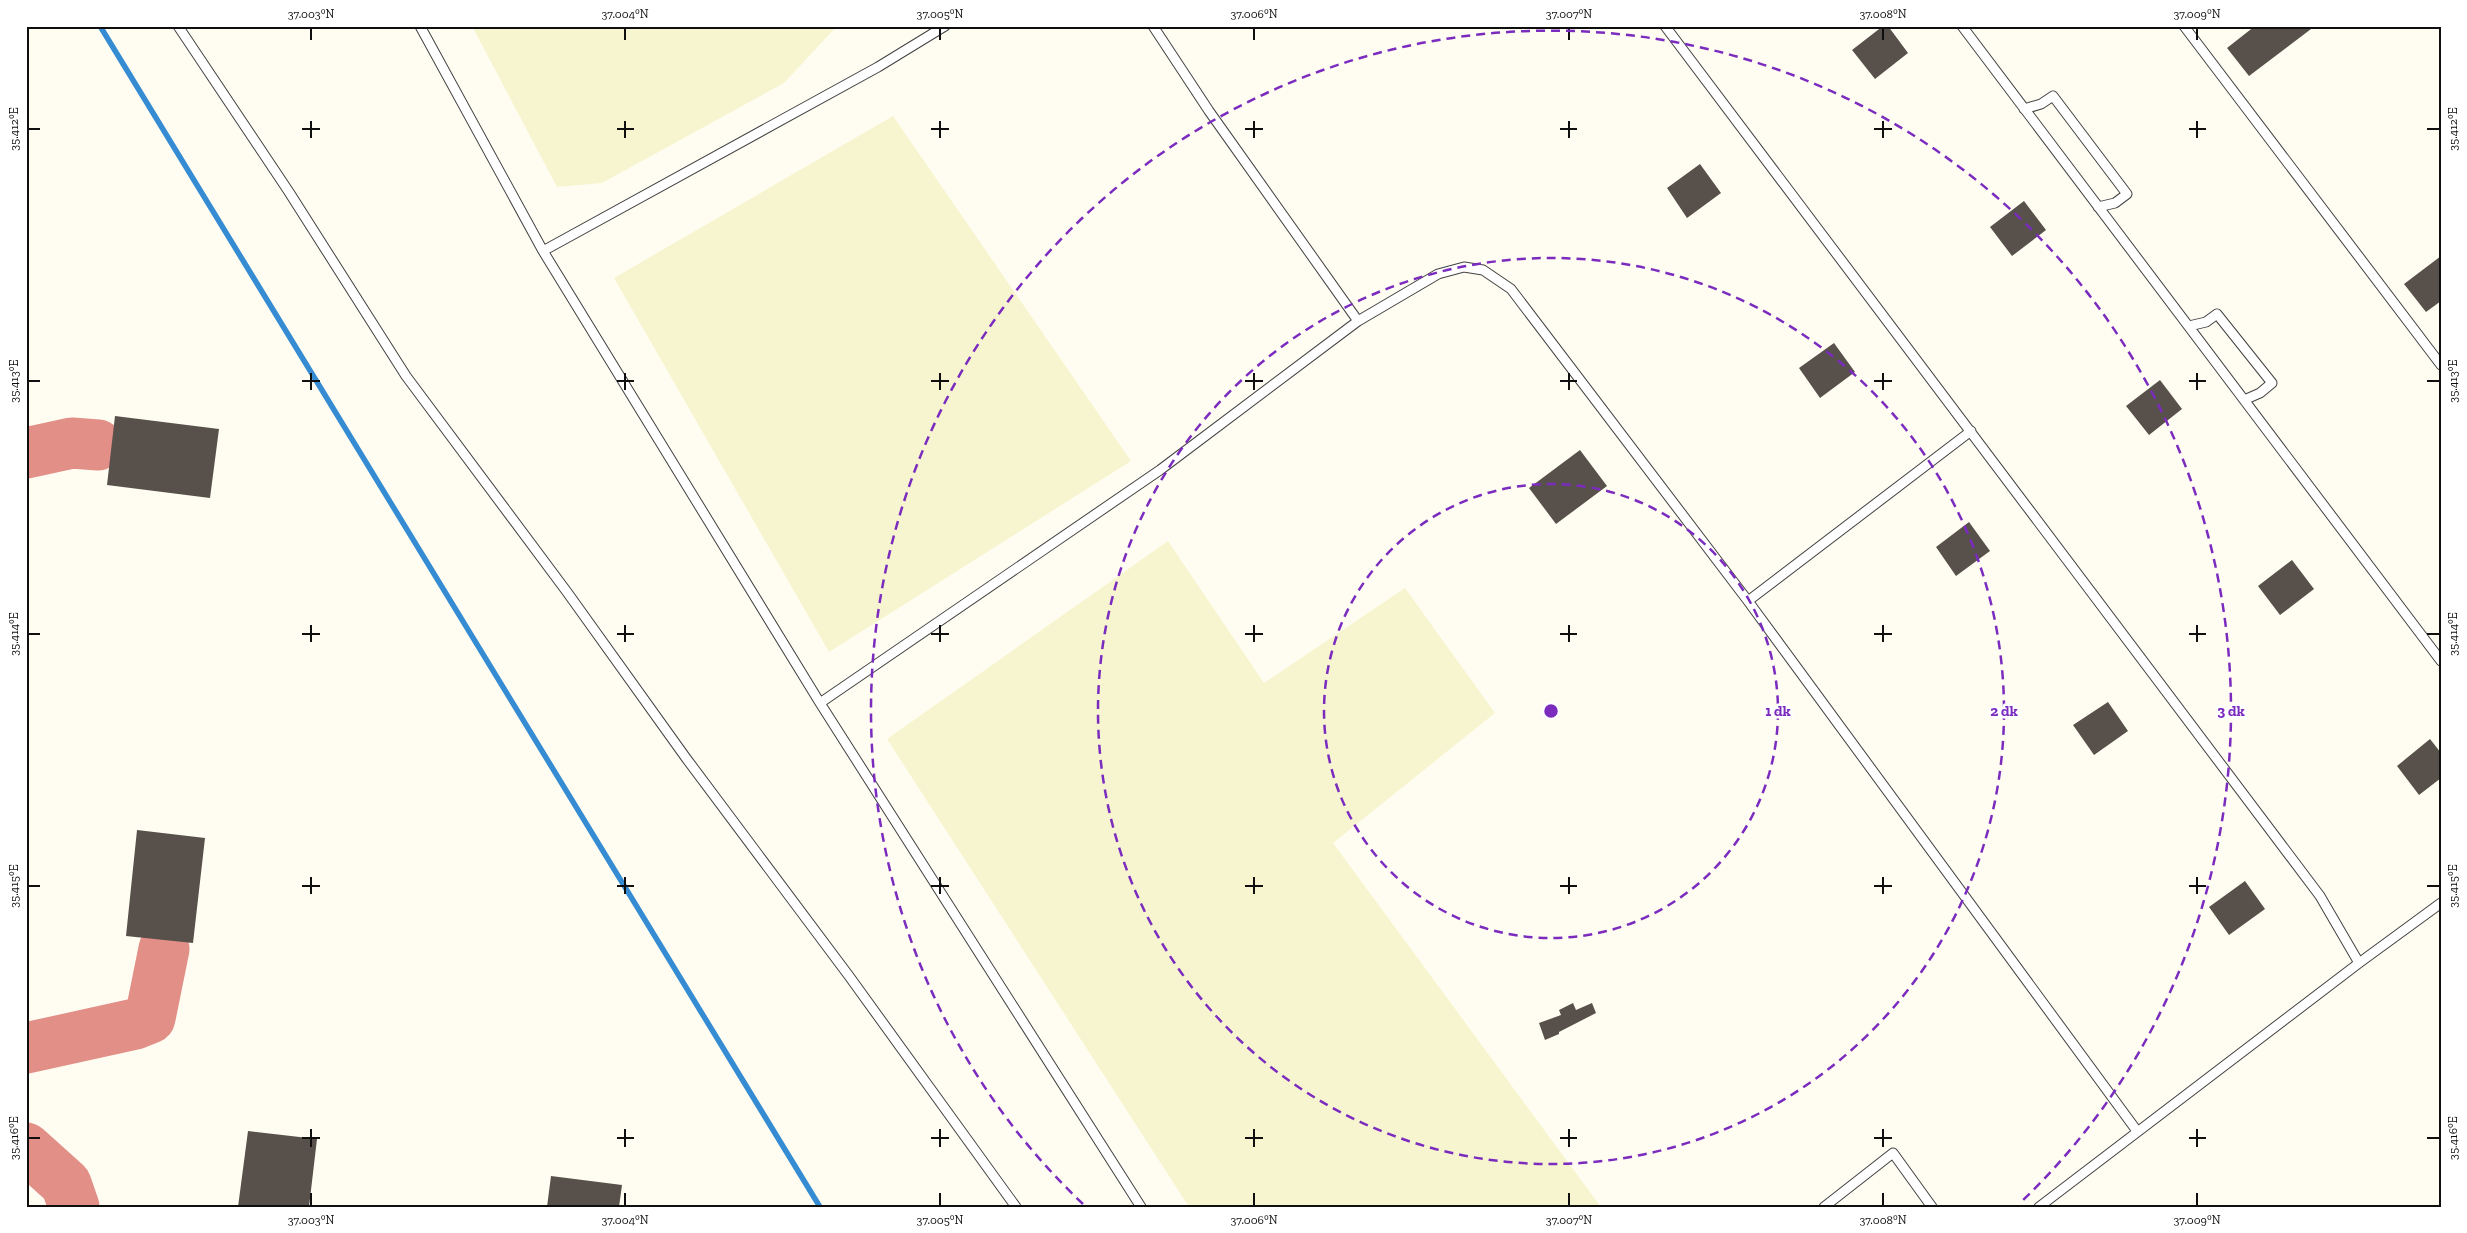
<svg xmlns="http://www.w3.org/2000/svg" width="2467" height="1233" viewBox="0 0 2467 1233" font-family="'Zilla Slab',serif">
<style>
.farmland{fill:#f7f5cf}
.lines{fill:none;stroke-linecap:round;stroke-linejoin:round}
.stream{stroke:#368cd3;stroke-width:5.5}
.taxiway{stroke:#e28f88;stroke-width:51}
.building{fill:#58504b}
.service-casing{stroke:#424242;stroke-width:11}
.service{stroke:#fff;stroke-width:9}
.ticks{fill:none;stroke:#0f0f0f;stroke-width:2}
.ring{fill:none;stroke:#7b2cbf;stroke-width:2.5;stroke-dasharray:9 6}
.centre{fill:#7b2cbf;stroke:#fff;stroke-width:2.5}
.ring-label{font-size:15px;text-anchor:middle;font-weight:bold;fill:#7b2cbf;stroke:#fff;stroke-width:5;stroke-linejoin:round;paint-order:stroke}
.neatline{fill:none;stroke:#0f0f0f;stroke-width:2}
.ticks-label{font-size:12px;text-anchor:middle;fill:#0f0f0f}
</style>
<rect width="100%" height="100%" fill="#fffdf1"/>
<path class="farmland" d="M472,26H837L784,83L602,183L557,187Z
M893,116L1131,461L829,652L614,278Z
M1168,541L1264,683L1405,588L1495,713L1333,843L1601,1207H1189L887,739Z"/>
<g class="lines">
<path class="stream" d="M100,26L820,1207"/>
<path class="taxiway" d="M26,453L72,443L98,445
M26,1048L135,1024L150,1018L164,949
M26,1148L66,1184L74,1207"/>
</g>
<path class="building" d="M1883,26H1888L1908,53L1875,79L1852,50Z
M2255,26H2315L2249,76L2227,48Z
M1700,164L1721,193L1687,218L1667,188Z
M2024,201L2046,230L2012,256L1990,227Z
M2441,256V301L2426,312L2404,284Z
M1834,343L1855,372L1820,398L1799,368Z
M2160,380L2182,409L2149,435L2126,406Z
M115,416L219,429L210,498L107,485Z
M1580,450L1607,486L1556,524L1529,488Z
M1969,522L1990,551L1956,576L1936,547Z
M2292,560L2314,589L2280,615L2258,586Z
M2108,702L2128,731L2094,755L2073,725Z
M2430,739L2441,753V778L2419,795L2397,766Z
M137,830L205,838L193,943L126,936Z
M2245,881L2265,909L2229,935L2209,907Z
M1573,1003L1576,1010L1592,1003L1596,1013L1559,1032V1034L1545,1040L1539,1023L1561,1015L1559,1010Z
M248,1131L317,1139L309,1207H238Z
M551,1176L622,1185L619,1207H547Z"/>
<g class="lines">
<g class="service-casing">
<path id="service" d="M178,26L289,192L406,376L567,592L686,758L849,976L1016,1207
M420,26L543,251L820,703L1141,1207
M1665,26L2320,896L2359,963
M1962,26L2441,661
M2184,26L2441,365
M2024,109L2041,104L2053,96L2127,194L2115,203L2098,207
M543,251L878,67L945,26
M1358,321L1438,274L1464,267L1483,270L1511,289L1748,601L2137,1131
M2189,326L2206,322L2217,314L2272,383L2260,393L2244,400
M1748,601L1971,431
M820,703L1160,470L1358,321L1209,111L1153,26
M1824,1207L1893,1153L1932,1207
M2039,1207L2359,963L2441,903"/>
</g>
<use href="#service" class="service"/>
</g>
<path class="ticks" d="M311,28V40M625,28V40M940,28V40M1254,28V40M1569,28V40M1883,28V40M2197,28V40M311,121V138M625,121V138M940,121V138M1254,121V138M1569,121V138M1883,121V138M2197,121V138M28,129H40M302,129H320M617,129H634M931,129H949M1245,129H1263M1560,129H1577M1874,129H1892M2189,129H2206M2427,129H2440M311,373V390M625,373V390M940,373V390M1254,373V390M1569,373V390M1883,373V390M2197,373V390M28,381H40M302,381H320M617,381H634M931,381H949M1245,381H1263M1560,381H1577M1874,381H1892M2189,381H2206M2427,381H2440M311,625V642M625,625V642M940,625V642M1254,625V642M1569,625V642M1883,625V642M2197,625V642M28,634H40M302,634H320M617,634H634M931,634H949M1245,634H1263M1560,634H1577M1874,634H1892M2189,634H2206M2427,634H2440M311,877V894M625,877V894M940,877V894M1254,877V894M1569,877V894M1883,877V894M2197,877V894M28,886H40M302,886H320M617,886H634M931,886H949M1245,886H1263M1560,886H1577M1874,886H1892M2189,886H2206M2427,886H2440M311,1129V1147M625,1129V1147M940,1129V1147M1254,1129V1147M1569,1129V1147M1883,1129V1147M2197,1129V1147M28,1138H40M302,1138H320M617,1138H634M931,1138H949M1245,1138H1263M1560,1138H1577M1874,1138H1892M2189,1138H2206M2427,1138H2440M311,1193V1206M625,1193V1206M940,1193V1206M1254,1193V1206M1569,1193V1206M1883,1193V1206M2197,1193V1206"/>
<g class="ring">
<circle cx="1551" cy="711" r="227"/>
<circle cx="1551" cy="711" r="453"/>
<path d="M1083 1204A680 680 0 1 1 2019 1204"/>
</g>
<circle cx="1551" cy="711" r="8" class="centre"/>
<g class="ring-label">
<text x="1778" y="716">1 dk</text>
<text x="2004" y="716">2 dk</text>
<text x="2231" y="716">3 dk</text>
</g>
<rect width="2467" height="1233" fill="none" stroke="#ffffff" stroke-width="55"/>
<rect x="28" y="28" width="2412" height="1178" class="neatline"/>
<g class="ticks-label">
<text x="311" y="18">37.003°N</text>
<text x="625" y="18">37.004°N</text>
<text x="940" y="18">37.005°N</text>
<text x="1254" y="18">37.006°N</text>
<text x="1569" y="18">37.007°N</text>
<text x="1883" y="18">37.008°N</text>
<text x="2197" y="18">37.009°N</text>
<text transform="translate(2453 129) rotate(-90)" y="4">35.412°E</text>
<text transform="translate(14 129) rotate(-90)" y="4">35.412°E</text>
<text transform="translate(2453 381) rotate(-90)" y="4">35.413°E</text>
<text transform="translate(14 381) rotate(-90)" y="4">35.413°E</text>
<text transform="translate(2453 634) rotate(-90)" y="4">35.414°E</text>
<text transform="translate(14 634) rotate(-90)" y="4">35.414°E</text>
<text transform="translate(2453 886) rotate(-90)" y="4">35.415°E</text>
<text transform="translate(14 886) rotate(-90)" y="4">35.415°E</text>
<text transform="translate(2453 1138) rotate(-90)" y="4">35.416°E</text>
<text transform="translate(14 1138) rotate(-90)" y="4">35.416°E</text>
<text x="311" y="1224">37.003°N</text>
<text x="625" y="1224">37.004°N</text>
<text x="940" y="1224">37.005°N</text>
<text x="1254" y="1224">37.006°N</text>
<text x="1569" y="1224">37.007°N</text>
<text x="1883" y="1224">37.008°N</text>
<text x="2197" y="1224">37.009°N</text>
</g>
</svg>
